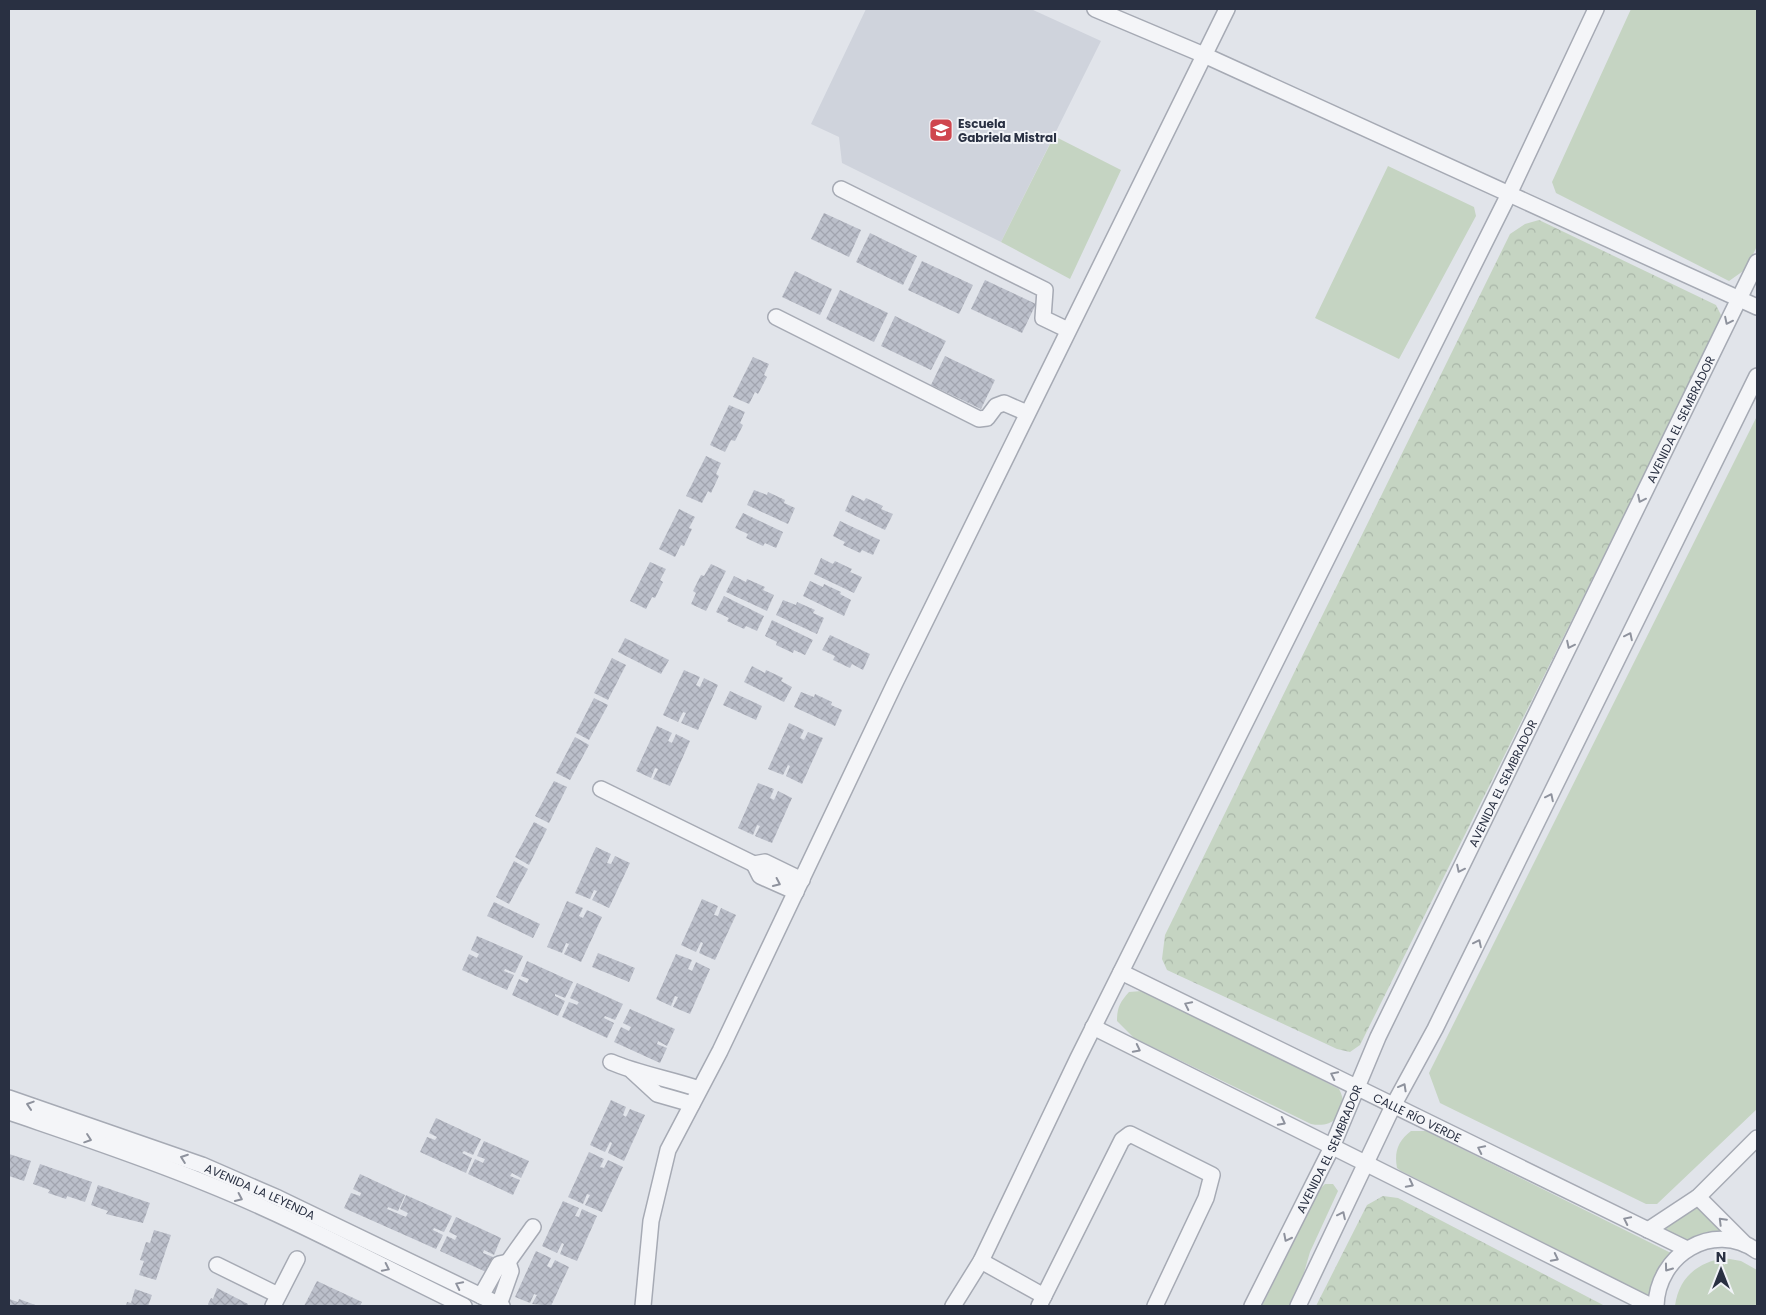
<svg xmlns="http://www.w3.org/2000/svg" width="1766" height="1315" viewBox="0 0 1766 1315" font-family="Poppins,sans-serif">
<style>
.built{fill:#cfd3dc}
.grass{fill:#c5d4c2}
.forest{fill:url(#forest-crowns)}
.building{fill:url(#building-cross-hatch)}
.lines{fill:none;stroke-linecap:round;stroke-linejoin:round}
.minor-casing{stroke:#a6aab4;stroke-width:18}
.minor{stroke:#f4f5f8;stroke-width:15}
.oneway{stroke:#8e929d}
.labels{text-anchor:middle;dominant-baseline:central;stroke-width:4;stroke-linejoin:round;paint-order:stroke}
.poi-label{font-size:12px;font-weight:bold;fill:#293042;stroke:#f1f3f7;text-anchor:start}
.street-label{font-size:12px;fill:#293042;stroke:#f1f3f7}
</style>
<defs>
<pattern id="forest-crowns" width="20" height="18" patternUnits="userSpaceOnUse" patternTransform="scale(1.25)"><rect width="20" height="18" fill="#c5d4c2"/><path d="M2 6a3 3 0 1 1 6 0M12 15a3 3 0 1 1 6 0" fill="none" stroke="#a9b6a8"/></pattern>
<pattern id="building-cross-hatch" width="8" height="8" patternUnits="userSpaceOnUse" patternTransform="scale(1.25)"><rect width="8" height="8" fill="#bbbfca"/><path d="M0 0l8 8M0 8l8-8" fill="none" stroke="#a1a4af"/></pattern>
</defs>
<rect width="100%" height="100%" fill="#e1e4ea"/>
<path class="built" d="M866,9H1031L1101,41L1001,242L842,163L839,137L811,124Z"/>
<path class="grass" d="M1631,9H1757V246L1746,269L1729,281L1556,193L1552,182Z
M1054,136L1121,170L1070,279L1001,242Z
M1388,166L1474,207L1476,216L1399,359L1315,318Z
M1757,416V1109L1657,1204H1646L1440,1103L1429,1073Z
M1142,991L1158,996L1339,1089C1351,1111 1335,1129 1311,1124L1134,1038L1117,1021C1117,1008 1120,1002 1129,992Z
M1411,1131H1426L1671,1253L1673,1255L1653,1298L1401,1171L1397,1168C1394,1152 1398,1141 1411,1131Z
M1325,1184H1333L1338,1191L1310,1252L1299,1290L1290,1306H1262L1319,1190Z
M1689,1206L1697,1207L1729,1232L1685,1243L1662,1230Z
M1724,1258L1741,1261L1757,1270V1306H1675C1679,1277 1697,1263 1724,1258Z"/>
<path class="forest" d="M1539,220L1716,305L1721,315L1720,323L1360,1045L1350,1052L1337,1049L1167,970L1162,959L1165,935L1510,234L1525,224Z
M1383,1196L1398,1198L1605,1306H1316L1367,1205Z"/>
<path class="building" d="M824,213L861,230L849,257L811,239Z
M870,233L917,256L903,285L856,262Z
M922,261L973,285L959,314L908,290Z
M795,271L832,289L820,315L782,297Z
M985,280L1036,304L1022,333L971,309Z
M840,290L888,313L874,342L826,319Z
M895,316L946,341L931,370L881,346Z
M945,356L995,380L981,409L931,385Z
M753,357L769,364L764,375L767,377L758,394L755,392L749,404L733,397Z
M729,405L745,412L740,423L743,425L735,441L731,440L725,452L710,445Z
M706,456L721,463L716,474L719,476L711,493L708,491L702,503L686,496Z
M754,490L767,495L768,492L785,500L784,503L795,508L788,524L747,505Z
M852,495L864,501L866,498L883,506L881,509L893,514L885,530L845,511Z
M679,509L695,517L689,528L692,529L684,546L681,545L675,557L659,549Z
M743,513L783,532L776,548L765,543L763,546L746,538L748,534L735,528Z
M840,521L880,540L873,555L862,550L860,553L843,545L845,542L833,536Z
M821,558L833,564L835,561L852,569L850,572L862,577L854,593L814,574Z
M650,562L666,569L660,580L663,582L655,598L652,597L646,609L630,601Z
M711,564L726,571L706,611L691,604L696,593L693,591L701,575L704,576Z
M734,576L746,582L747,579L765,587L763,590L774,595L767,611L726,592Z
M810,581L823,587L824,584L841,592L840,594L851,600L844,616L803,596Z
M724,596L764,616L757,631L746,626L744,629L727,621L729,618L716,612Z
M783,600L796,605L797,602L815,610L813,613L824,618L817,634L776,615Z
M772,620L813,640L805,655L794,650L793,653L776,645L777,642L765,636Z
M830,635L870,654L863,670L852,664L850,668L833,660L835,656L822,650Z
M625,638L669,660L661,674L618,652Z
M612,658L626,665L608,700L594,693Z
M752,666L765,673L766,670L783,678L781,681L792,687L784,702L744,682Z
M684,670L700,677L696,685L700,687L704,678L718,685L698,730L681,723L686,713L683,712L678,722L663,715Z
M730,691L762,706L756,720L723,705Z
M801,692L814,697L815,694L832,702L831,705L842,710L835,726L794,707Z
M594,698L608,705L589,740L576,733Z
M789,723L804,730L800,738L804,740L808,732L823,738L802,784L786,776L790,766L788,765L783,775L768,769Z
M657,726L672,733L668,741L672,743L676,734L690,741L670,786L653,779L658,769L655,768L651,778L636,771Z
M575,737L589,745L570,780L556,773Z
M554,781L567,787L549,823L535,816Z
M758,783L774,789L770,798L774,800L778,791L792,798L772,843L755,836L760,826L757,825L753,835L738,828Z
M534,822L547,829L529,865L515,857Z
M596,847L611,854L607,863L611,864L615,856L630,863L609,908L592,900L597,891L594,890L590,899L575,893Z
M514,861L528,869L509,904L496,897Z
M702,899L718,906L714,915L718,916L721,908L736,915L715,960L699,953L703,943L701,942L696,952L681,945Z
M567,901L583,908L579,916L583,918L587,910L602,917L581,962L564,954L569,944L566,943L562,953L547,947Z
M494,902L540,924L533,938L487,916Z
M477,936L523,956L515,973L505,969L504,971L514,975L507,990L462,970L469,954L477,958L479,954L471,950Z
M598,953L635,968L629,982L592,967Z
M676,954L692,960L688,969L692,971L696,962L710,969L690,1014L673,1007L678,997L675,996L671,1006L656,999Z
M527,961L573,982L565,998L555,994V996L565,1001L558,1016L512,995L519,979L527,983L529,979L521,976Z
M577,983L623,1004L615,1020L605,1016L604,1018L614,1023L607,1038L562,1017L569,1002L577,1005L579,1002L570,998Z
M630,1009L675,1029L667,1046L658,1041L657,1044L667,1048L660,1063L614,1042L621,1027L629,1031L631,1027L623,1023Z
M611,1100L626,1107L623,1115L626,1117L630,1109L645,1115L624,1161L608,1153L612,1143L610,1142L605,1152L590,1145Z
M436,1118L481,1139L473,1155L464,1151L462,1153L472,1158L466,1173L420,1152L427,1137L435,1140L437,1137L429,1133Z
M484,1141L529,1161L521,1178L512,1173L510,1176L520,1180L513,1195L468,1174L475,1159L483,1163L485,1159L477,1156Z
M589,1152L604,1159L600,1167L604,1168L608,1160L623,1167L602,1212L585,1205L590,1195L587,1194L583,1204L568,1197Z
M9,1154L31,1161L24,1181L9,1176Z
M40,1164L92,1182L85,1202L67,1196L66,1199L48,1193L50,1190L33,1184Z
M360,1174L405,1195L398,1211L388,1207L387,1209L406,1217L408,1213L400,1209L406,1195L452,1216L444,1232L434,1228L433,1230L443,1235L436,1249L344,1208L351,1193L360,1196L361,1193L353,1189Z
M98,1185L150,1203L143,1223L106,1214L108,1211L91,1205Z
M563,1201L579,1208L575,1216L579,1217L582,1209L597,1216L577,1261L560,1254L564,1244L562,1243L557,1253L542,1246Z
M456,1217L501,1238L494,1255L484,1250L483,1253L493,1257L486,1272L440,1251L447,1236L455,1240L457,1236L449,1232Z
M154,1230L171,1235L156,1280L139,1275L144,1261L140,1260L146,1242L150,1243Z
M536,1251L551,1258L547,1266L551,1268L555,1260L569,1267L551,1306L532,1304L537,1295L534,1294L530,1303L515,1297Z
M317,1281L362,1302L360,1306H304Z
M217,1288L248,1304L247,1306H209L208,1304L211,1298L213,1299Z
M135,1289L152,1295L148,1306H126L127,1302L131,1303Z
M9,1299L18,1302L19,1299L38,1306H9Z"/>
<g class="lines">
<g class="minor-casing">
<g id="minor">
<path d="M1095,9L1204,55L1757,307"/>
<path d="M841,189L1045,290L1043,318L1068,330"/>
<path d="M776,317L979,419L987,418L996,406L1004,403L1027,413"/>
<path d="M601,789L754,864"/>
<path d="M796,892L760,876L754,864L765,862L802,880"/>
<path id="s1" d="M1121,972L1687,1249"/>
<path d="M1093,1027L1651,1306"/>
<path d="M611,1062C639,1074 670,1079 699,1089"/>
<path d="M632,1071L657,1094L692,1104"/>
<path id="s2" d="M9,1098L202,1165L278,1198L502,1306"/>
<path d="M9,1112C76,1135 143,1157 208,1184C295,1219 379,1265 464,1306"/>
<path d="M1698,1197L1745,1244"/>
<path d="M1648,1230L1698,1197L1757,1138"/>
<path d="M981,1261L1044,1296"/>
<path d="M508,1262L533,1227"/>
<path d="M217,1265L278,1295"/>
<path d="M481,1296L499,1264L508,1262L511,1271L499,1305"/>
<path d="M273,1306L297,1259"/>
<path d="M643,1306L651,1221L668,1150L720,1051L895,683L1227,9"/>
<path d="M953,1306L981,1261L1078,1058L1509,194L1596,9"/>
<path d="M1039,1306L1122,1140L1130,1134L1212,1175L1206,1198L1155,1306"/>
<path id="s3" d="M1252,1306L1332,1147L1378,1037L1757,262"/>
<path d="M1298,1306L1393,1106L1435,1029L1757,376"/>
<path d="M1656,1306C1657,1255 1713,1220 1757,1251"/>
</g>
</g>
<use href="#minor" class="minor"/>
</g>
<defs><path id="oneway-chevron" d="M-2-3.5L2.5 0L-2 3.5" fill="none" stroke-width="1.6" stroke-linecap="round" stroke-linejoin="round" transform="scale(1.25)"/></defs>
<g class="oneway">
<use href="#oneway-chevron" transform="translate(1728 321) rotate(116)"/>
<use href="#oneway-chevron" transform="translate(1641 499) rotate(116)"/>
<use href="#oneway-chevron" transform="translate(1629 636) rotate(-64)"/>
<use href="#oneway-chevron" transform="translate(1570 645) rotate(116)"/>
<use href="#oneway-chevron" transform="translate(1550 797) rotate(-64)"/>
<use href="#oneway-chevron" transform="translate(1460 869) rotate(116)"/>
<use href="#oneway-chevron" transform="translate(777 883) rotate(25)"/>
<use href="#oneway-chevron" transform="translate(1478 943) rotate(-64)"/>
<use href="#oneway-chevron" transform="translate(1188 1005) rotate(-154)"/>
<use href="#oneway-chevron" transform="translate(1137 1049) rotate(27)"/>
<use href="#oneway-chevron" transform="translate(1334 1075) rotate(-154)"/>
<use href="#oneway-chevron" transform="translate(1403 1087) rotate(-61)"/>
<use href="#oneway-chevron" transform="translate(30 1105) rotate(-162)"/>
<use href="#oneway-chevron" transform="translate(1282 1122) rotate(27)"/>
<use href="#oneway-chevron" transform="translate(88 1139) rotate(19)"/>
<use href="#oneway-chevron" transform="translate(1481 1149) rotate(-154)"/>
<use href="#oneway-chevron" transform="translate(184 1158) rotate(-160)"/>
<use href="#oneway-chevron" transform="translate(1410 1184) rotate(27)"/>
<use href="#oneway-chevron" transform="translate(239 1198) rotate(25)"/>
<use href="#oneway-chevron" transform="translate(1342 1215) rotate(-64)"/>
<use href="#oneway-chevron" transform="translate(1627 1220) rotate(-154)"/>
<use href="#oneway-chevron" transform="translate(1722 1221) rotate(-135)"/>
<use href="#oneway-chevron" transform="translate(1287 1238) rotate(117)"/>
<use href="#oneway-chevron" transform="translate(1555 1258) rotate(27)"/>
<use href="#oneway-chevron" transform="translate(386 1268) rotate(26)"/>
<use href="#oneway-chevron" transform="translate(1668 1268) rotate(126)"/>
<use href="#oneway-chevron" transform="translate(459 1285) rotate(-154)"/>
</g>
<defs>
<g id="school-square" transform="scale(1.25)"><rect x="-9" y="-9" width="18" height="18" rx="4" fill="#cf464e" stroke="#f1f3f7"/><path d="M0-5L7-2L0 1L-7-2ZM-4 1L0 2.5L4 1V4Q0 6-4 4Z" fill="#fff"/></g>
</defs>
<g fill-rule="evenodd">
<use href="#school-square" x="941" y="130"/>
</g>
<g class="labels">
<g class="poi-label">
<text x="958" y="123">Escuela<tspan x="958" dy="14">Gabriela Mistral</tspan></text>
</g>
<g class="street-label">
<text stroke="none"><textPath href="#s3" startOffset="985">AVENIDA EL SEMBRADOR</textPath></text>
<text stroke="none"><textPath href="#s3" startOffset="580">AVENIDA EL SEMBRADOR</textPath></text>
<text stroke="none"><textPath href="#s1" startOffset="330">CALLE RÍO VERDE</textPath></text>
<text stroke="none"><textPath href="#s3" startOffset="175">AVENIDA EL SEMBRADOR</textPath></text>
<text stroke="none"><textPath href="#s2" startOffset="268">AVENIDA LA LEYENDA</textPath></text>
</g>
</g>
<rect width="1766" height="1315" fill="none" stroke="#293042" stroke-width="20"/>
<g transform="translate(1721 1270)" stroke="#f1f3f7" stroke-width="4" paint-order="stroke">
<path d="M0-4L9 19L0 12L-9 19Z" fill="#293042"/>
<text y="-8" font-size="14" font-weight="bold" text-anchor="middle" fill="#293042">N</text>
</g>
</svg>
